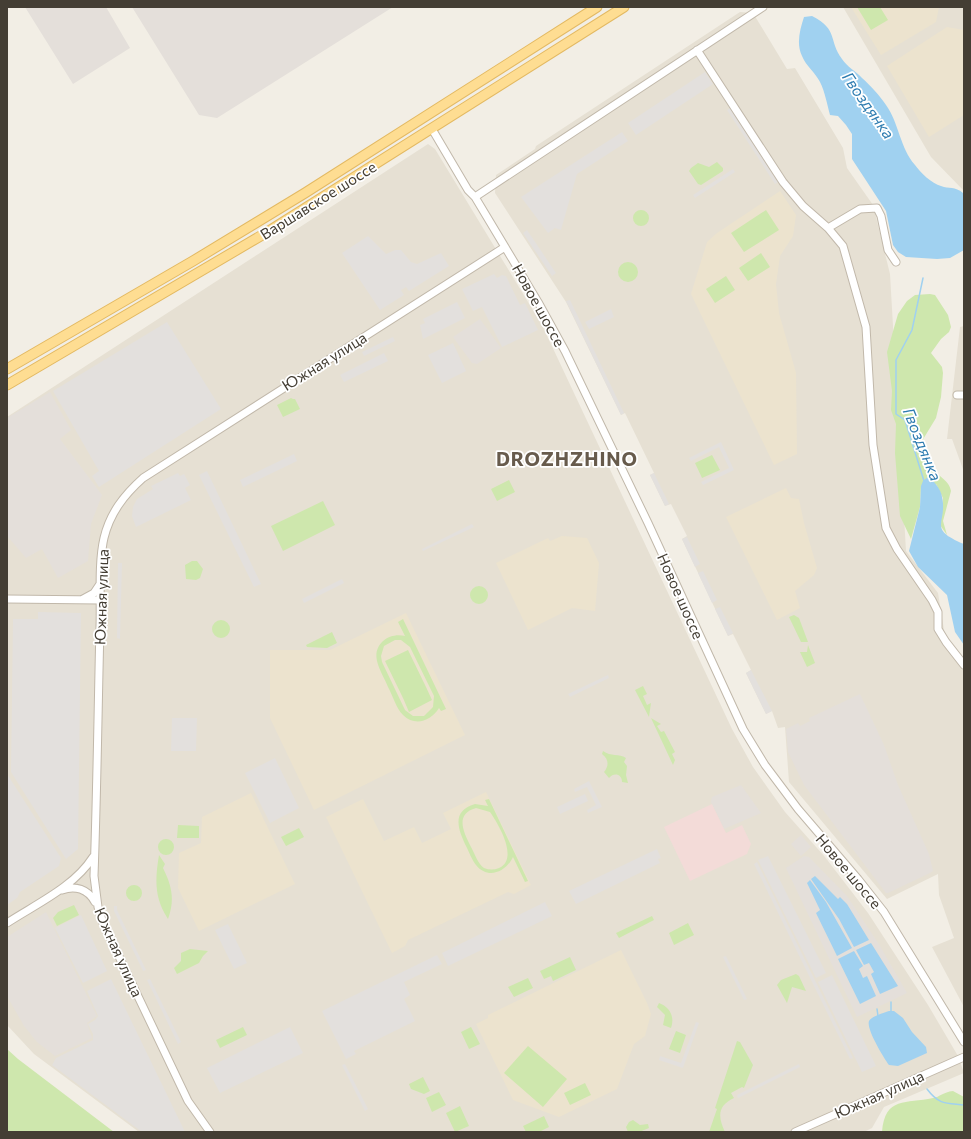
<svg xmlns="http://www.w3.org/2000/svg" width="971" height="1139" viewBox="0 0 971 1139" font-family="Commissioner,sans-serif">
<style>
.residential{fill:#e6e0d3}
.industrial{fill:#e4dfda}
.education{fill:#ece3ce}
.medical{fill:#f3dbd8}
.green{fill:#cee7ad;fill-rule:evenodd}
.parking{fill:#e3e0dd}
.water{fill:#a0d1f0}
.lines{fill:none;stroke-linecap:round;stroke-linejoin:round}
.stream{stroke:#a0d1f0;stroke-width:1.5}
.minor-casing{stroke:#c1b8aa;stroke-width:9}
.major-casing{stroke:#e3b962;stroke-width:11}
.minor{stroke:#fff;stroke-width:7}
.major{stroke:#fedd92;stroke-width:9}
.labels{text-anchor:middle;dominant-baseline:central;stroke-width:3.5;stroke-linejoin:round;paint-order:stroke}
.street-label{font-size:15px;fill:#443e34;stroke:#fff}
.water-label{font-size:16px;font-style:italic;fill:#2e7cb0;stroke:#fff}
.district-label{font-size:19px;font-weight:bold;letter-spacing:1px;fill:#675b4c;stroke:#fff}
</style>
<rect width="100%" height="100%" fill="#f2eee5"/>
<path class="residential" d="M843,7H964V191L931,157Z
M740,12L753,13L787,69L795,68L843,148L847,168L873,205L890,274L906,551L938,593L945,636L964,671V1007L932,947L954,938L939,895L938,874L887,899L789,782L785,727L778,728L772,711L766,714L746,673L751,670L733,634L728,636L682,539L687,536L671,504L665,506L650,475L654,473L625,413L621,415L566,302L495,193L496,175L535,149L536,146Z
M428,144L435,149L542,325L732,729L753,767L785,812L825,857L868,913L928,1005L958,1056L964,1073L884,1107L872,1128L864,1132H139L34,1054L7,1025V417Z
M964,326V472L952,439H947L960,327Z"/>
<path class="industrial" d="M25,7H106L130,48L73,84Z
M132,7H393L217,118L199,115Z
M480,319L501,348L477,364L472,363L453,337Z
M50,392L71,430L60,439L102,495L91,524L88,561L58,578L42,549L26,558L8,537L7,418Z
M860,694L884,745L898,785L929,854L933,871L930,873L888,893H886L804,785L788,752L786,729L798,723L800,726L810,721L809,718Z
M741,785L761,813L724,829L711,802L712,797Z
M801,835L811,847L801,856L791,844Z
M804,856L809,857L847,896L880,946L907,993L857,1017L786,868Z
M46,912L97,1016L87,1023L92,1038L55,1056L37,1042L24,1026L7,996V937Z"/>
<path class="education" d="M851,7H939L936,22L881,55Z
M947,27L964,30V115L929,137L887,66Z
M780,191L796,215L793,236L780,256L776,284L779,313L796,373L797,454L774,465L691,294L707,242L717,233Z
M786,488L791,498L799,499L804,523L817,568L814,575L795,591L800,608L777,620L726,517Z
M562,536L587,538L599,563L595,611L572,608L528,630L496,563L548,538L550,541Z
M406,613L465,735L314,810L270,718V650H330Z
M486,792L531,885L514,894L508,892L408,940L405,946L392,953L326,817L363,799L384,841L414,827L422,843L451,829L443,813Z
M251,793L295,884L199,931L178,888L179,853L201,843L202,817Z
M621,950L647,1003L651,1014L645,1036L634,1044L617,1089L559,1117L513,1100L476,1024L488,1018V1015Z"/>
<path class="medical" d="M712,804L726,833L742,825L751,844L747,854L690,881L664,827Z"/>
<path class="green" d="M857,7H880L888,20L871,30Z
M717,162L723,168V171L701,185L698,184L689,171L691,168L698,163L709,167Z
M633 218a8 8 0 1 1 16 0a8 8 0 1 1-16 0Z
M766,210L779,230L744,252L731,233Z
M761,253L770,267L748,281L739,268Z
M618 272a10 10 0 1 1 20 0a10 10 0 1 1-20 0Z
M726,276L735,290L715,303L706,289Z
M930,294L935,295L948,315L951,327L949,332L941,339L931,353L942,367L943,373L941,397L936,418L922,441C925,452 927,461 934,470C940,478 949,480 951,491L943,521L947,535L940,525L943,498L936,484L921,486L920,507L911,539L900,516L895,453L896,424L891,410L892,391L887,352L898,314L907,301L915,295Z
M291,398L293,399H295L300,409L283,417L277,405Z
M712,455L720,470L702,478L695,463Z
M509,480L515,492L497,501L491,489Z
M323,501L335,525L283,551L271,526Z
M192,561H197L203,569L200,578L196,580L186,579L185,565Z
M470 595a9 9 0 1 1 18 0a9 9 0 1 1-18 0Z
M794,615L799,618L808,642H801L789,617Z
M403,619L446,709L441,711L439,708C431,721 415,727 403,715C396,708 393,696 388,687C385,679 379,670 377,661C373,644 389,632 405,636L398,622ZM395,640H401L410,647L434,696L433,707L424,716H413L405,710L382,662L381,656L384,646Z
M212 629a9 9 0 1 1 18 0a9 9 0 1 1-18 0Z
M332,632L337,643L327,648L307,647L306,645Z
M808,645L815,663L807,667L800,652H807Z
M408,650L426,687L403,698L385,661Z
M643,686L647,694L643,696L647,705L651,703L649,717L635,690Z
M426,687L432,700L409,712L403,698Z
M651,718L661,724L657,726L661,732L664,731L675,752L672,754L675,760L673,765Z
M603,751C611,757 619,753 626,758L624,762L627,766L626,775L628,783L622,782C622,774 614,772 609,778L604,772C609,766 609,759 602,754Z
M489,799L528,881L525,882L513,857C506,872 488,880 476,865C472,860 469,852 466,846C458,829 451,811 475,804L488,806L485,800ZM476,808L490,812C499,825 519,859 499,868C494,870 489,870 484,868C478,864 475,854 471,847C464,833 454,814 476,808Z
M178,825L199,826V838H177Z
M299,828L304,837L286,846L281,837Z
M158 847a8 8 0 1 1 16 0a8 8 0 1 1-16 0Z
M159,855L165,864L163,868C172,886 175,900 168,919C154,898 155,879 159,855Z
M126 893a8 8 0 1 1 16 0a8 8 0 1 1-16 0Z
M74,905L79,915L57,926L53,918L58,912Z
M652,916L654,920L619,938L616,933Z
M688,923L694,935L674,945L669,933Z
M190,949L208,951L203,956L199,963L177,974L174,968L181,961V953Z
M570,957L576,970L553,981L551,976L544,979L540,971Z
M796,974L799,976L806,991L792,987L787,1003L777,985L781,980Z
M528,978L533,988L514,997L508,987Z
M659,1003C670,1007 675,1017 671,1028L663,1025L665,1015L657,1007Z
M243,1027L247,1035L220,1048L216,1040Z
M471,1027L480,1044L469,1049L461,1032Z
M676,1031L686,1035L680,1053L669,1049Z
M737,1041L740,1042L753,1065L744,1088L742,1087L731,1093L734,1098C717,1106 718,1117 725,1132H709L717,1109L715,1108Z
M528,1046L567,1079L543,1107L504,1073Z
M7,1049L18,1059L114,1132H7Z
M423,1077L430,1091L424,1094L411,1089L409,1084Z
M585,1083L591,1095L570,1105L564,1093Z
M953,1091L964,1097V1132H882C885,1096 906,1104 933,1098C940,1097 943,1092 953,1091Z
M439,1092L446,1105L432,1112L426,1098Z
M460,1106L469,1126L455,1132L446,1113Z
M544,1116L549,1127L539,1132H526L523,1126Z
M633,1120L640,1125L648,1124L649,1128L639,1132H628L626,1127L629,1122Z"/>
<path class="parking" d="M705,72L713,84L636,135L628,123Z
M730,108L778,182L775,184L727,110Z
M622,132L628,141L577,174L561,230L555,228L548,233L521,197Z
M733,169L735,172L695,198L693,195Z
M527,230L556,273L552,276L523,233Z
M368,236L386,254L395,250H401L411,262L417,264L441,253L449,266L409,291L406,287L401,290L404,295L380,310L342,253Z
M494,274L497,278L502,275L506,276L520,305L525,303L538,330L502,347L482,307L473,311L462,289Z
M570,300L624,413L621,415L566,301Z
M457,302L465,318L423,339L420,325L425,323L423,319Z
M611,309L614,317L589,329L585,322Z
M167,322L221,409L99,487L92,476L99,471L53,391Z
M393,337L395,341L364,356L362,352Z
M453,343L466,371L442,383L428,355Z
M384,353L388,361L344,382L340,375Z
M721,442L734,470L703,485L701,482L729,468L719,447L691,461L689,458Z
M294,454L297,461L243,487L240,480Z
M207,471L261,584L254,587L199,475Z
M178,473L180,476L184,474L190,485L185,488L191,500L136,527L132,516L133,507L137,499L153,489L151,486Z
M654,473L669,504L665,506L650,475Z
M472,524L474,527L423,551L422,549Z
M687,537L700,564L695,567L682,539Z
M118,563H122L120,639L117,638Z
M703,571L717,600L712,603L698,573Z
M342,579L344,583L304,603L302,599Z
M720,607L733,633L728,636L715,609Z
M38,612L81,613L78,849L66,859L11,772L13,619H38Z
M751,670L772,711L766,714L746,673Z
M608,675L609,678L570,697L568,694Z
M172,718H197L196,751H171Z
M275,758L299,808L270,823L245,773Z
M7,774L61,858L59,866L20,892L17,898L7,905Z
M589,781L602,807L588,813L587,810L596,805L587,787L575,792L574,789Z
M585,794L588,801L560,814L557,807Z
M657,849L661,858L658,859L660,863L576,904L569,891Z
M768,856L826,973L816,978L758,860Z
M757,862L853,1058L850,1059L754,864Z
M545,902L552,916L448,966L442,953Z
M114,906H117V910L146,970L143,971L114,911Z
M81,915L107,971L83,983L55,928Z
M228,924L247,963L234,969L215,930Z
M437,955L442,964L404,982L410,995L404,999L415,1021L354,1051L356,1054L346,1059L322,1011Z
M726,956L747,999L744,1000L723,957Z
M832,975L876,1066L862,1072L818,982Z
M111,979L185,1132H142L52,1065L56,1058L93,1040V1034L88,1024L95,1020L98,1016L87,991Z
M150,979L181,1042L178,1044L147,980Z
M696,1022L699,1023L683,1068L659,1060L660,1056L681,1063Z
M290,1027L303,1053L220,1093L207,1068Z
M345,1064L368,1109L365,1111L342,1065Z
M799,1064L800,1067L738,1098L737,1095Z"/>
<path class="water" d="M812,16C839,30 828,40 842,59C847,67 856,71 862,78C870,85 880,96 886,105C899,123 900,148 915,165C920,172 932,184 941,186C949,189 955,186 963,193L964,250L950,258L937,259L906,257L898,252L893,245L886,211L852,159V134L846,125L838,116L830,115C827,104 825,92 820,82C815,72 806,66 802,56C796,44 800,29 804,17Z
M929,476C934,482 941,489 942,497C948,524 926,528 964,544V645L955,632L947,595L918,567L909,551L920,507L921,486L923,481Z
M815,876L838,899L840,897L847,904L869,940L854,947L839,919L811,879Z
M810,880L826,902L852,948L837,956L816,913L820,910L807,883Z
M871,943L898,986L880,994L871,974L874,972L869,963L864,965L856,950Z
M854,951L863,966L859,969L863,978L867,976L876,996L860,1004L838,959Z
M889,1011H894L903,1018L912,1032L926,1047L927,1053L898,1066L889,1065C884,1058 866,1029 869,1021C872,1016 884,1013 889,1011Z"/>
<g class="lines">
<path class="stream" d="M923,278L912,330L896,360V414L905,420L924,481
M877,1009L878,1016
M891,1011V1002
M927,1089C939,1105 946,1103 964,1105"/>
<g class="minor-casing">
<path id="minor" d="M697,50L783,182L803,206L828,228L843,246L866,327L873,445L886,528L897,549L932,600L938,612V629L946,642L964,665
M432,129L468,190L475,197L538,302L565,351L648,523L743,729L765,765L798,809L858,879L884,912L964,1042
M475,197L763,7
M828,228L860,209L877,208L881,216L888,250L896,262
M957,395H964
M7,599L100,600
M83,599L94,593L100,584
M62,890C75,885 88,889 95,902
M7,923C36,904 74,887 93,857
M210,1132L188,1101L103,923L98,907L94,876C97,792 98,709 100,626C101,600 98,563 104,538C110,513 124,495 143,478L505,247
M795,1132L964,1057"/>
</g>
<g class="major-casing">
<path id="major" d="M7,369L193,261L305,193L597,7
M7,385L269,231L624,7"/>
</g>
<use href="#minor" class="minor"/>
<use href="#major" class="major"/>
</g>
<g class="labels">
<g class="street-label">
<text transform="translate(318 200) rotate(-32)">Варшавское шоссе</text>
<text transform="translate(539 305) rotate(61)">Новое шоссе</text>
<text transform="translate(324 361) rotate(-32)">Южная улица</text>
<text transform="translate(681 596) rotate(66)">Новое шоссе</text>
<text transform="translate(101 597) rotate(-88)">Южная улица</text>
<text transform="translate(849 871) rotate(50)">Новое шоссе</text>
<text transform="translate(119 952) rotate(66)">Южная улица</text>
<text transform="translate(879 1094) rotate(-24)">Южная улица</text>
</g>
<g class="water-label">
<text transform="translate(869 105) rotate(55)">Гвоздянка</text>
<text transform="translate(923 444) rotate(68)">Гвоздянка</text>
</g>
<g class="district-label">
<text x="567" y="458">DROZHZHINO</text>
</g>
</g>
<rect width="971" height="1139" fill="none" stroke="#443e34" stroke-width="16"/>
</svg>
